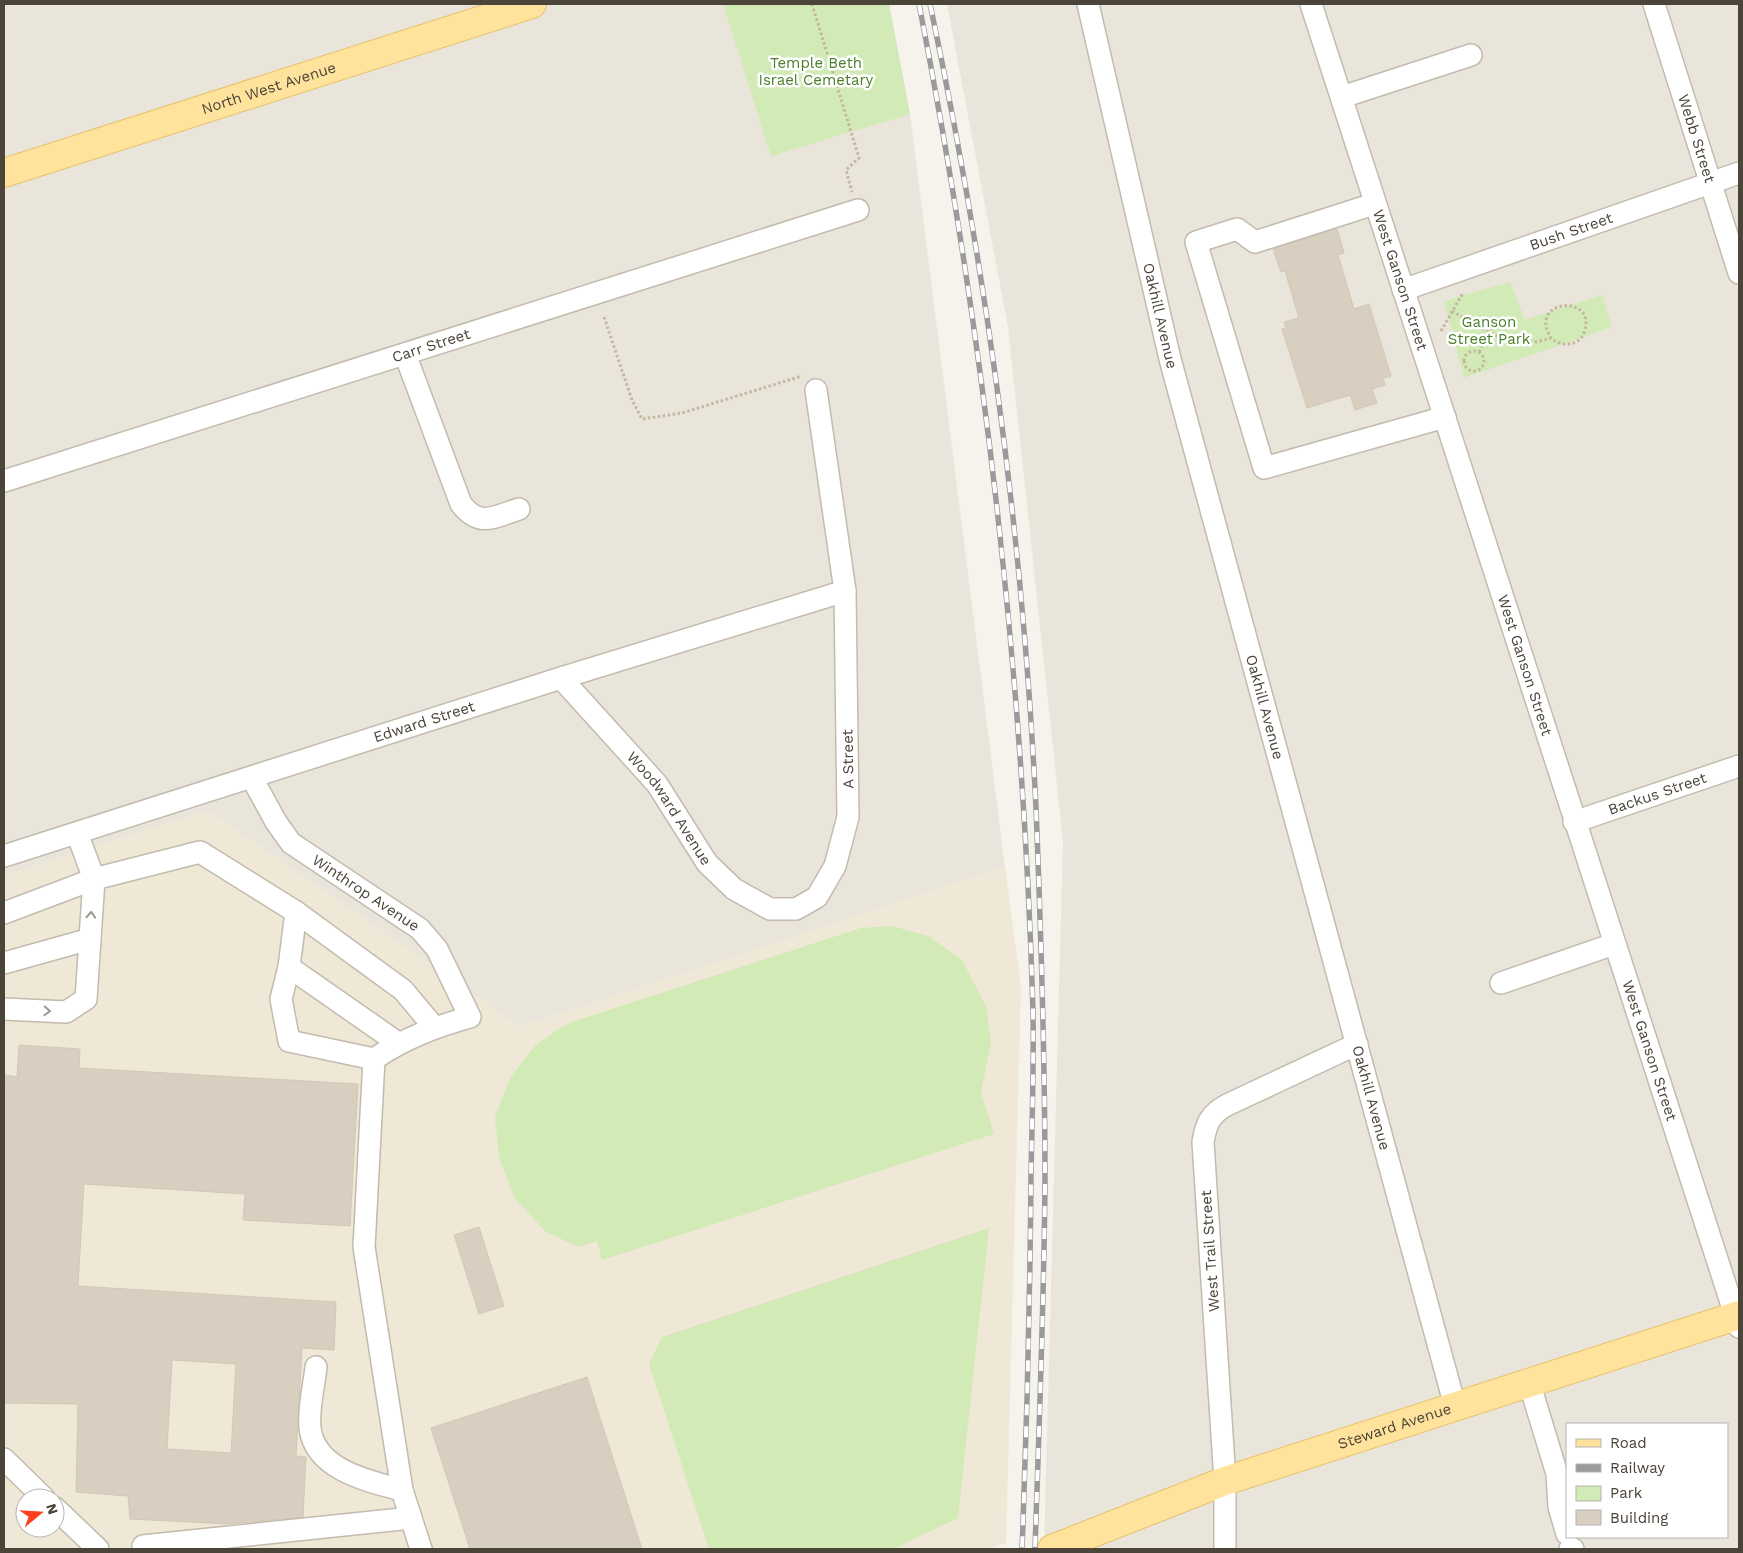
<svg xmlns="http://www.w3.org/2000/svg" width="1743" height="1553" viewBox="0 0 1743 1553" font-family="'Work Sans',sans-serif">
<style>
.residential{fill:#eae5da;fill-rule:evenodd}
.education{fill:#efe8d6;fill-rule:evenodd}
.green{fill:#d2eab5}
.building{fill:#d8cfc1;stroke:#d3c7b4;fill-rule:evenodd}
.lines{fill:none;stroke-linecap:round;stroke-linejoin:round}
.minor-casing{stroke:#c2bbae;stroke-width:24}
.major-casing{stroke:#e6c16a;stroke-width:30}
.path{stroke:#c4b79f;stroke-width:3;stroke-dasharray:2.5 2.5;stroke-linecap:butt}
.minor{stroke:#fff;stroke-width:21}
.major{stroke:#ffe39c;stroke-width:28}
.rail-casing{stroke:#9a9a9a;stroke-width:5.5}
.rail{stroke:#fff;stroke-width:4;stroke-dasharray:11;stroke-linecap:butt}
.oneway{stroke:#9c9892}
.labels{text-anchor:middle;dominant-baseline:central;stroke-width:5;stroke-linejoin:round;paint-order:stroke}
.park-label{font-size:15px;fill:#4a7f2a;stroke:#fff}
.street-label{font-size:15px;fill:#4b4439;stroke:#fff}
</style>
<rect width="100%" height="100%" fill="#f6f3ec"/>
<path class="residential" d="M4,4H889L910,114L1005,867L520,1027L208,811L4,876Z
M947,4H1739V1549H1044L1063,841L1008,327ZM1567,1424H1727V1537H1567Z"/>
<path class="education" d="M208,811L520,1027L1005,867L1021,986L1006,1543L988,1549H4V876ZM25,1498H55V1528H25Z"/>
<path class="green" d="M723,4H889L910,114L771,156Z
M1510,282L1525,320L1602,295L1612,327L1464,378L1444,301Z
M892,926L928,936L962,960L986,1006L991,1043L981,1092L994,1134L602,1260L597,1241L578,1247L545,1231L514,1197L499,1157L495,1118L510,1078L535,1046L566,1024L861,928Z
M989,1228L958,1518L893,1549H709L649,1364L662,1337Z"/>
<path class="building" d="M1337,229L1344,253L1338,255L1354,309L1369,304L1391,376L1383,378L1385,385L1372,389L1377,403L1355,410L1350,395L1307,408L1282,329L1286,328L1284,322L1299,318L1285,271L1281,272L1273,249Z
M19,1045L80,1049L79,1068L358,1084L350,1226L243,1220L245,1194L84,1184L78,1286L336,1302L334,1350L302,1348L296,1456L306,1457L303,1517L229,1524L130,1519L128,1496L76,1492L78,1404L4,1403V1091L5,1075L17,1077ZM172,1360L236,1364L231,1453L167,1449Z
M479,1227L504,1306L479,1314L454,1235Z
M587,1377L642,1549H470L431,1428Z"/>
<g class="lines">
<g class="minor-casing">
<g id="minor">
<path id="s1" d="M1088,4L1170,359L1455,1406"/>
<path id="s2" d="M1311,4L1739,1327"/>
<path id="s3" d="M1654,4L1739,273"/>
<path d="M1342,97L1471,55"/>
<path d="M1374,204L1255,242L1237,229L1196,242L1264,468L1445,417"/>
<path id="s4" d="M1403,290L1739,173"/>
<path d="M405,354L461,504C480,528 493,517 519,509"/>
<path id="s5" d="M4,481L858,210"/>
<path id="s6" d="M561,678L657,784L707,863L734,889L770,909H796L817,897L835,866L848,817L845,591L816,390"/>
<path id="s7" d="M252,778L276,822L291,843L420,929L437,949L470,1017C435,1027 405,1038 374,1059L364,1247L402,1490L421,1549"/>
<path id="s8" d="M1574,822L1739,766"/>
<path id="s9" d="M4,856L561,678L845,591"/>
<path d="M296,912L289,967L281,999L289,1041L374,1059"/>
<path d="M4,913L94,879L77,833"/>
<path d="M4,963L90,939"/>
<path d="M289,967L398,1043"/>
<path d="M1501,983L1614,944"/>
<path d="M4,1009L66,1012L86,999L94,879L200,852L296,912L403,990L434,1027"/>
<path d="M316,1367C314,1386 308,1409 310,1428C315,1470 368,1481 402,1490"/>
<path d="M1529,1382L1557,1474L1559,1507L1567,1534"/>
<path d="M4,1459L44,1498"/>
<path d="M55,1508L98,1549"/>
<path d="M143,1546L411,1518"/>
<path d="M1225,1549V1481L1203,1142C1206,1124 1210,1114 1227,1105L1357,1044"/>
<path d="M1570,1549H1573"/>
</g>
</g>
<g class="major-casing">
<g id="major">
<path id="s10" d="M4,173L532,4"/>
<path id="s11" d="M1052,1549L1225,1481L1739,1315"/>
</g>
</g>
<path class="path" d="M812,4L859,158L846,170L852,192
M1452,311C1487,330 1510,352 1551,338C1562,348 1581,346 1585,330C1595,293 1527,300 1551,338
M604,317L632,400L642,419L682,413L802,376
M1441,331L1463,293
M1464 361a10 10 0 1 1 20 0a10 10 0 1 1-20 0Z
M1479,352L1495,320"/>
<use href="#minor" class="minor"/>
<use href="#major" class="major"/>
<g class="rail-casing">
<path id="rail" d="M919,4C984,336 1023,673 1033,1011C1034,1065 1032,1120 1031,1175C1030,1300 1027,1424 1022,1549
M930,4C986,268 1023,538 1036,808C1041,932 1045,1058 1045,1182C1044,1305 1039,1427 1035,1549"/>
</g>
<use href="#rail" class="rail"/>
</g>
<defs><path id="oneway-chevron" d="M-2-3.5L2.5 0L-2 3.5" fill="none" stroke-width="1.6" stroke-linecap="round" stroke-linejoin="round" transform="scale(1.25)"/></defs>
<g class="oneway">
<use href="#oneway-chevron" transform="translate(91 915) rotate(-87)"/>
<use href="#oneway-chevron" transform="translate(47 1011) rotate(3)"/>
</g>
<g class="labels">
<g class="park-label">
<text x="816" y="63">Temple Beth<tspan x="816" dy="17">Israel Cemetary</tspan></text>
<text x="1489" y="322">Ganson<tspan x="1489" dy="17">Street Park</tspan></text>
</g>
<g class="street-label">
<text stroke="none"><textPath href="#s10" startOffset="278">North West Avenue</textPath></text>
<text stroke="none"><textPath href="#s3" startOffset="141">Webb Street</textPath></text>
<text stroke="none"><textPath href="#s4" startOffset="178">Bush Street</textPath></text>
<text stroke="none"><textPath href="#s2" startOffset="290">West Ganson Street</textPath></text>
<text stroke="none"><textPath href="#s1" startOffset="320">Oakhill Avenue</textPath></text>
<text stroke="none"><textPath href="#s5" startOffset="448">Carr Street</textPath></text>
<text stroke="none"><textPath href="#s2" startOffset="695">West Ganson Street</textPath></text>
<text stroke="none"><textPath href="#s1" startOffset="725">Oakhill Avenue</textPath></text>
<text stroke="none"><textPath href="#s9" startOffset="441">Edward Street</textPath></text>
<text transform="translate(848 759) rotate(-91)">A Street</text>
<text stroke="none"><textPath href="#s8" startOffset="88">Backus Street</textPath></text>
<text stroke="none"><textPath href="#s6" startOffset="170">Woodward Avenue</textPath></text>
<text stroke="none"><textPath href="#s7" startOffset="166">Winthrop Avenue</textPath></text>
<text stroke="none"><textPath href="#s2" startOffset="1100">West Ganson Street</textPath></text>
<text stroke="none"><textPath href="#s1" startOffset="1130">Oakhill Avenue</textPath></text>
<text transform="translate(1210 1251) rotate(-94)">West Trail Street</text>
<text stroke="none"><textPath href="#s11" startOffset="364">Steward Avenue</textPath></text>
</g>
</g>
<rect width="1743" height="1553" fill="none" stroke="#4b4439" stroke-width="10"/>
<rect x="1566" y="1423" width="162" height="115" fill="#ffffff" stroke="#b7b4b0"/>
<rect x="1576" y="1439" width="25" height="8" fill="#ffe39c" stroke="#b7b4b0"/>
<text x="1610" y="1448" font-size="15" fill="#4b4439">Road</text>
<rect x="1576" y="1464" width="25" height="8" fill="#9a9a9a" stroke="#b7b4b0"/>
<text x="1610" y="1473" font-size="15" fill="#4b4439">Railway</text>
<rect x="1576" y="1486" width="25" height="15" fill="#d2eab5" stroke="#b7b4b0"/>
<text x="1610" y="1498" font-size="15" fill="#4b4439">Park</text>
<rect x="1576" y="1510" width="25" height="15" fill="#d8cfc1" stroke="#b7b4b0"/>
<text x="1610" y="1523" font-size="15" fill="#4b4439">Building</text>
<g transform="translate(40 1513) rotate(72)"><circle r="24" fill="#ffffff" stroke="#b7b4b0"/>
<path d="M0-4L9 19L0 12L-9 19Z" fill="#fc3f1d"/>
<text y="-8" font-size="14" font-weight="bold" text-anchor="middle" fill="#4b4439">N</text>
</g>
</svg>
